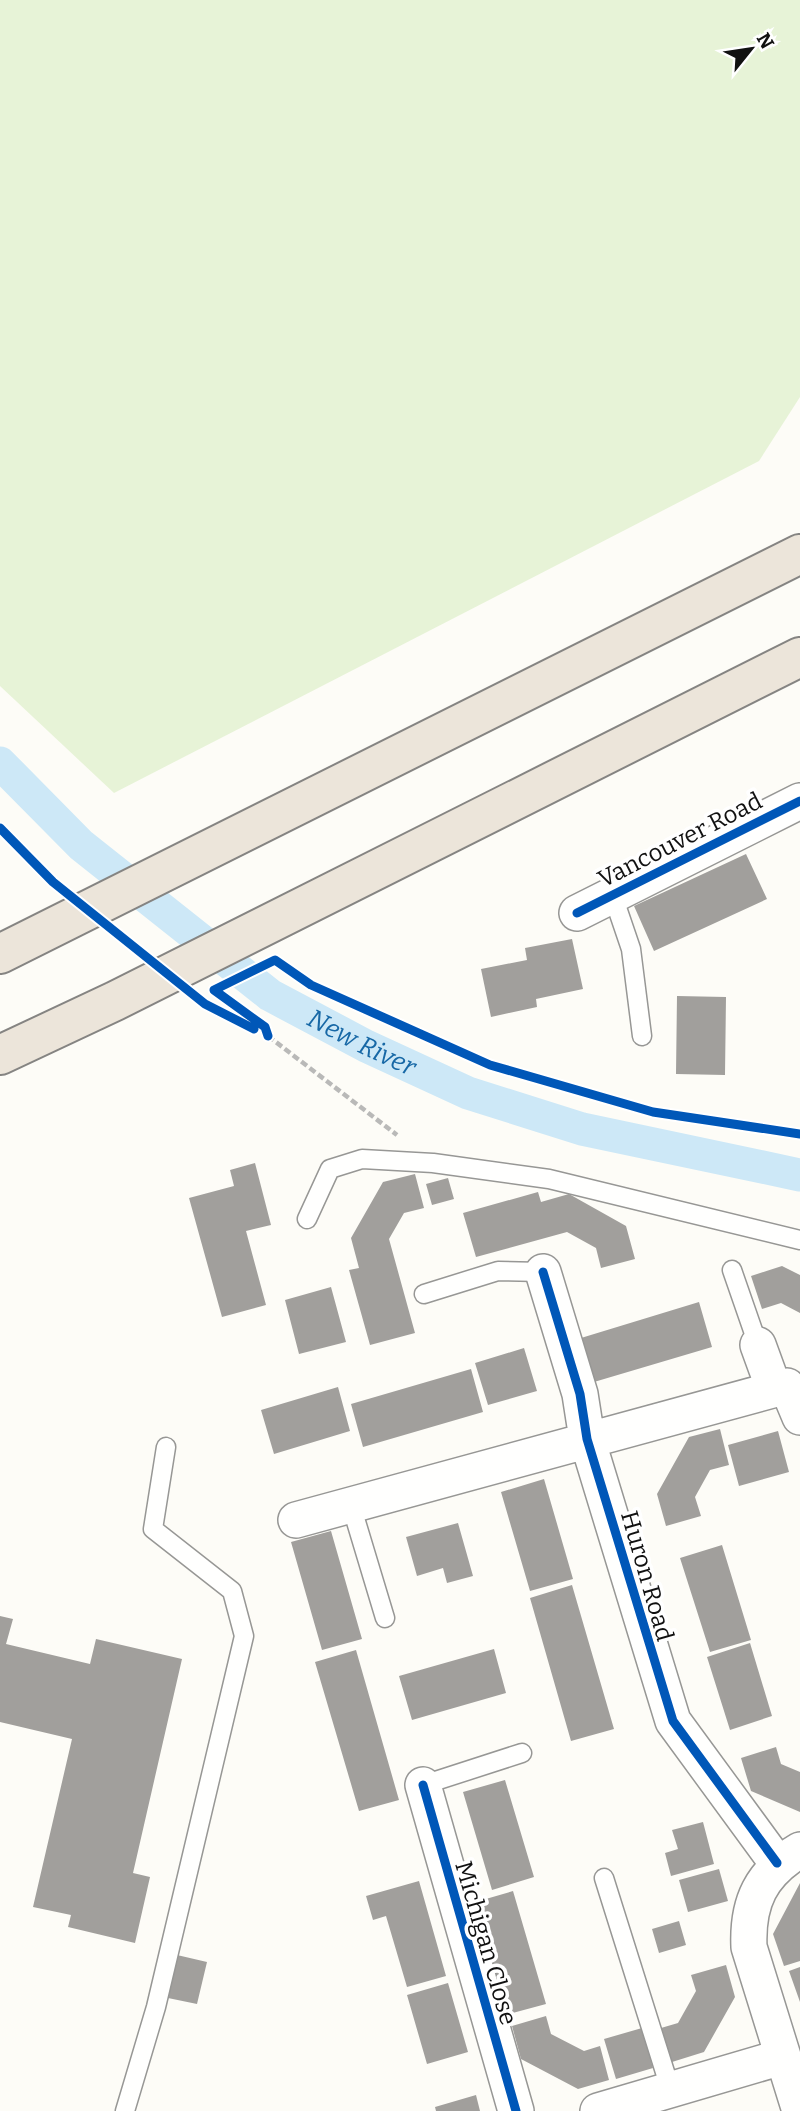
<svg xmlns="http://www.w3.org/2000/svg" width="800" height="2111" viewBox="0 0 800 2111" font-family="Bitter,serif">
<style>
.green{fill:#e7f3d7}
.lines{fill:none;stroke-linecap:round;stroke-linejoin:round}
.canal{stroke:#cde8f7;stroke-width:33}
.building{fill:#a19f9c}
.service-casing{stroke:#979795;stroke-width:21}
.minor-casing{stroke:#979795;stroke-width:38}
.trunk-casing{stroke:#858482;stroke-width:42}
.path{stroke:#b9b9b8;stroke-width:4.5;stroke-dasharray:7 3.5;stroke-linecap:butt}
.service{stroke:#fffffe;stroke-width:18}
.minor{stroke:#fffffe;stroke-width:35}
.trunk{stroke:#ece5da;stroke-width:38}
.cycleway-casing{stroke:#fff;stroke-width:13}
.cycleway{stroke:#0057b8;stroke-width:9}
.labels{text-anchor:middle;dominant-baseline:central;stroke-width:7;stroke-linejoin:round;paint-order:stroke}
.street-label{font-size:24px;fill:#111;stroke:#fff}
.water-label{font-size:26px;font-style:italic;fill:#1768a6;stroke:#fff}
</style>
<rect width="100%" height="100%" fill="#fdfcf7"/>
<path class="green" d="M0,0H800V397L759,461L114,793L0,686Z"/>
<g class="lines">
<path class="canal" id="s1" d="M0,763L81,845L270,995L366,1046L468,1093L582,1129L800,1175"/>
</g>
<path class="building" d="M746,854L767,899L654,951L634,906Z
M572,939L583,989L536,999L537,1007L491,1017L481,969L527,960L525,948Z
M677,996L726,997L725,1075L676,1074Z
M255,1163L271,1225L246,1231L266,1305L222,1317L189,1198L234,1186L230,1170Z
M415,1174L424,1208L404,1213L389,1239L415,1333L370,1345L349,1270L359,1268L351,1238L383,1182Z
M448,1178L454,1199L432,1205L426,1184Z
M538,1192L541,1202L569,1194L626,1226L635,1259L601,1268L596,1248L567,1232L476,1257L463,1213Z
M782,1266L800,1275V1313L781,1303L762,1309L751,1276Z
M331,1287L346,1342L299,1354L285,1300Z
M699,1302L712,1347L594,1382L581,1338Z
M524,1348L537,1391L488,1405L475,1363Z
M471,1369L483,1412L363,1447L351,1404Z
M338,1387L350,1431L274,1454L261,1410Z
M720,1429L729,1465L710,1470L695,1497L701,1516L666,1526L657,1494L689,1437Z
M778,1431L789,1472L739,1486L728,1445Z
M544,1479L573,1579L530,1591L501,1492Z
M458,1523L473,1576L447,1583L443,1568L417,1576L406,1537Z
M331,1531L362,1639L322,1650L291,1542Z
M722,1545L751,1640L710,1652L680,1558Z
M572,1585L614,1729L571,1741L530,1598Z
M0,1616L13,1619L6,1644L90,1664L96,1639L182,1659L133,1873L150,1877L135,1943L68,1927L71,1915L33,1907L72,1739L0,1722Z
M750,1643L772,1716L730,1730L707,1657Z
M494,1649L506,1693L412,1720L399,1676Z
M356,1650L399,1800L359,1811L315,1662Z
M776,1747L781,1764L800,1772V1812L751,1791L741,1758Z
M505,1780L534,1877L492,1890L463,1792Z
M703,1822L714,1864L671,1876L665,1853L678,1849L672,1830Z
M719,1869L728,1901L688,1912L679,1880Z
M419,1881L446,1976L407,1987L386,1916L373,1920L366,1896Z
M800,1883V1961L784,1966L773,1934Z
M513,1891L546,2004L505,2015L472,1903Z
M679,1921L686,1945L659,1953L652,1929Z
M177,1955L207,1962L197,2004L168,1998Z
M726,1965L735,1997L704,2052L672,2062L661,2028L678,2023L696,1991L691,1975Z
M800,1967V2002L789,1971Z
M448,1983L468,2052L427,2064L407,1995Z
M546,2016L551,2034L584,2051L600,2046L609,2080L578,2089L521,2059L512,2026Z
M642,2028L653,2068L616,2079L604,2039Z
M476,2095L480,2111H436L435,2107Z"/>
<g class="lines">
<g class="service-casing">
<path id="service" d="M613,896L631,949L642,1036
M307,1219L330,1169L362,1159L433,1163L549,1179L800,1240
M732,1270L758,1345
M424,1294L498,1271L543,1272
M351,1505L385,1618
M423,1785L522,1753
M604,1878L670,2088
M125,2111L156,2007L244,1636L232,1591L153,1529L166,1447"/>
</g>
<g class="minor-casing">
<path id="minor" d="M577,913L800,801
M543,1272L580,1394L587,1439L673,1721L777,1863
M758,1345L774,1389
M296,1520L787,1386L800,1417
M423,1785L516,2111
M598,2111L782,2057
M800,2111L749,1947C747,1902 761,1873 800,1850"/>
</g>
<g class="trunk-casing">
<path id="trunk" d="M0,954L800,554
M0,1055L115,1001L800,657"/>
</g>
<path class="path" d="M268,1036L397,1135"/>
<use href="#service" class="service"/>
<use href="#minor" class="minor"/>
<use href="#trunk" class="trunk"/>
<g class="cycleway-casing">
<path id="cycleway" d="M0,828L53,882L205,1004L254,1029
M577,913L800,801
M268,1036L265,1027L214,990L275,960L311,985L490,1065L653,1112L800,1134
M543,1272L580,1394L587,1439L673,1721L777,1863
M423,1785L516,2111"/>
</g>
<use href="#cycleway" class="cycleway"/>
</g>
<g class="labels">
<g class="street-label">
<text transform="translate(680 840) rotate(-27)">Vancouver Road</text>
<text transform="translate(647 1576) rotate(74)">Huron Road</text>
<text transform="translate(486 1943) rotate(74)">Michigan Close</text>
</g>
<g class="water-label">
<text stroke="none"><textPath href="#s1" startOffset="460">New River</textPath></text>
</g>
</g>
<g transform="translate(751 49) rotate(60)" stroke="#ffffff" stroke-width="5" paint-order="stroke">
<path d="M0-5L12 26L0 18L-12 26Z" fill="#111111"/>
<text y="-10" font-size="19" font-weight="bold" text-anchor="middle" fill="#111111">N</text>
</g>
</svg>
